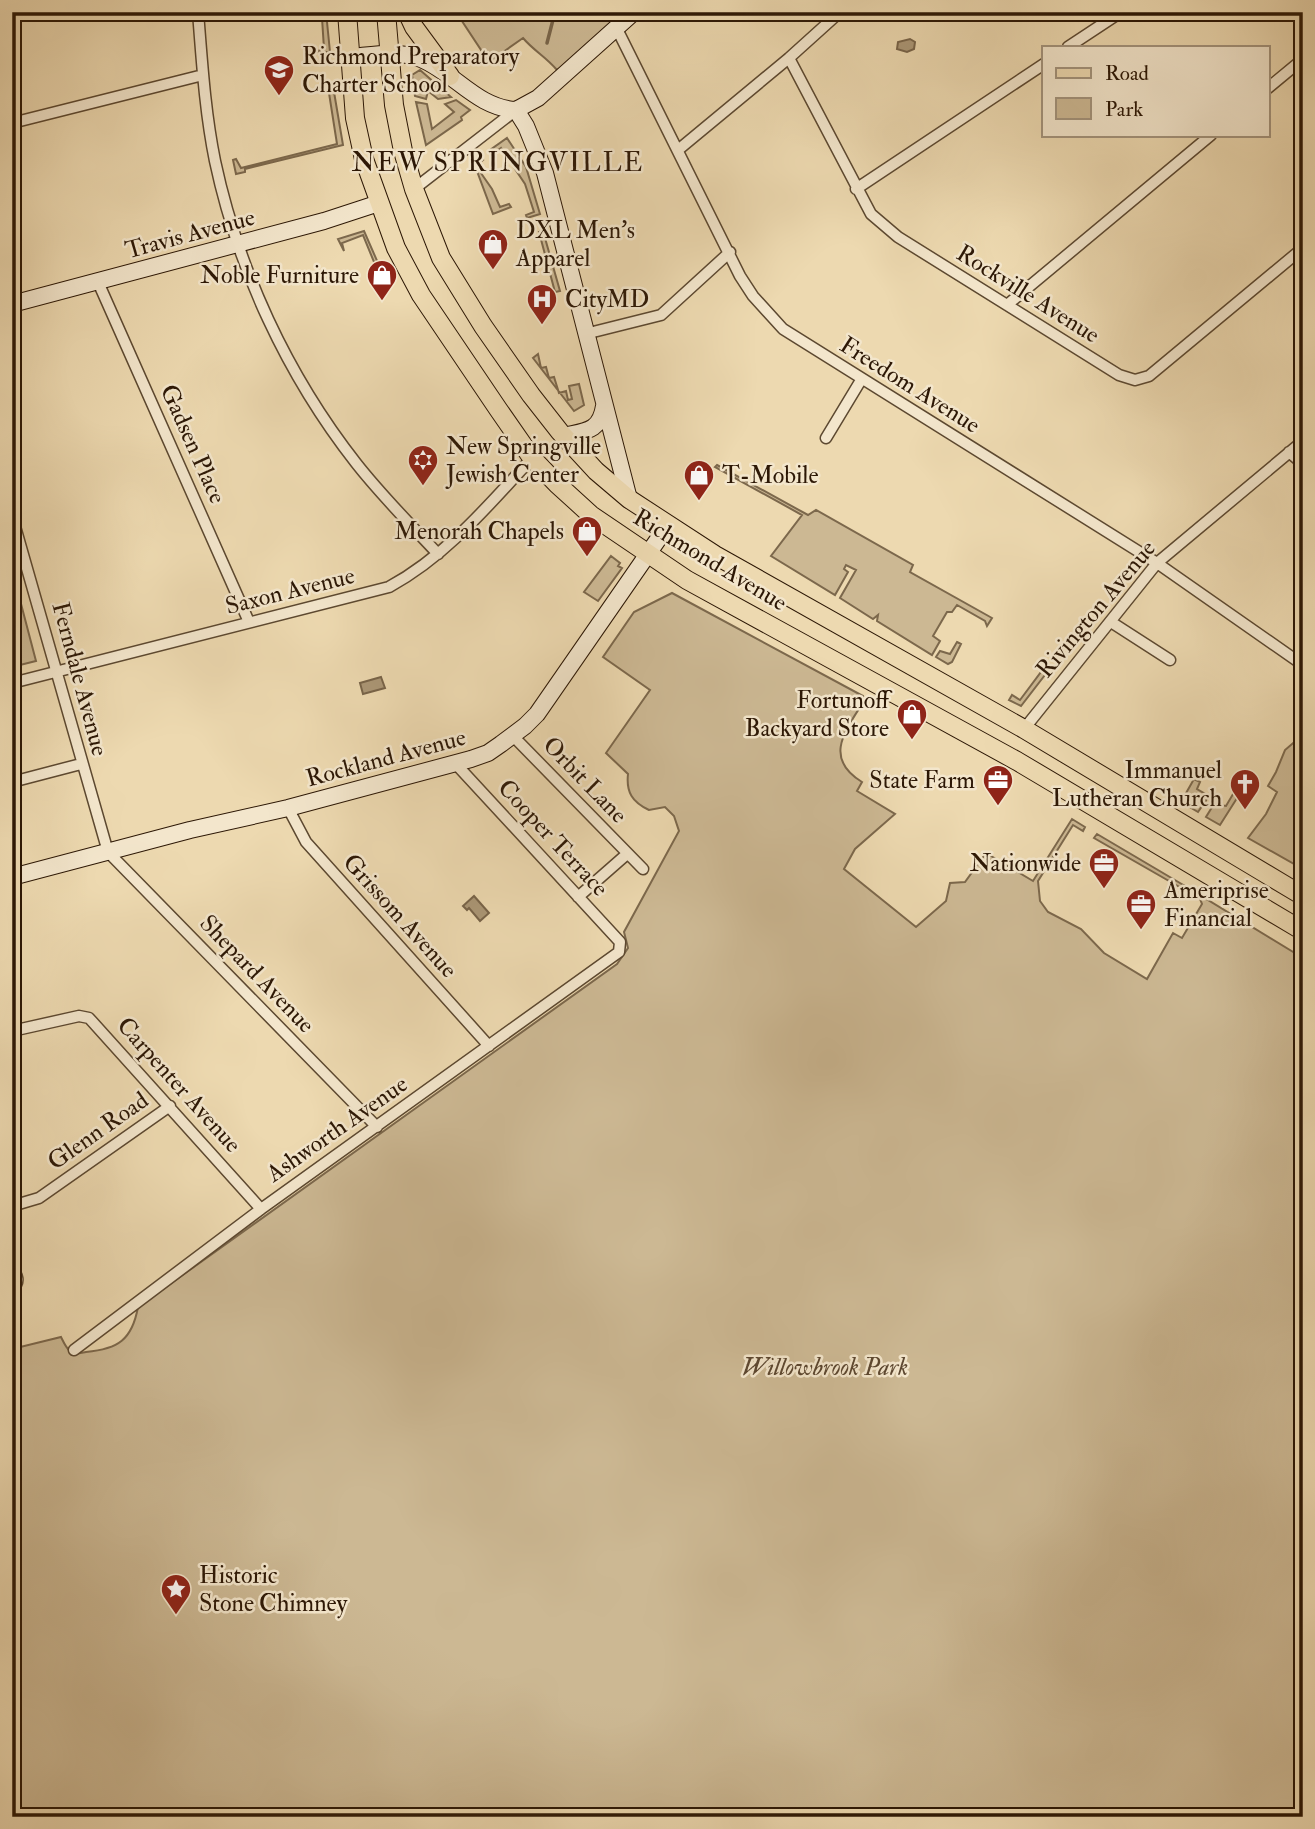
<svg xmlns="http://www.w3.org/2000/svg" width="1315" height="1829" viewBox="0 0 1315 1829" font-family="'IM FELL Double Pica',serif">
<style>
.green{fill:#ccb893;stroke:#7c684c;stroke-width:2}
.water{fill:#ab9776;stroke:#786449;stroke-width:2}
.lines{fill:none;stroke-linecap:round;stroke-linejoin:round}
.stream{stroke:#786449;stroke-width:3.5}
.street-casing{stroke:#5c4830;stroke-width:13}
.secondary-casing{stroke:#2c1705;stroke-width:18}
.primary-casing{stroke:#2c1705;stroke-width:20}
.street{stroke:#f3e6cc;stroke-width:10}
.secondary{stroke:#f3e6cc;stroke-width:16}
.primary{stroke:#edd9b0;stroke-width:18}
.labels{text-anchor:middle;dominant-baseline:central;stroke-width:5;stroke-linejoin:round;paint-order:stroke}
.poi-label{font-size:24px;fill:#2c1705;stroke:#f3e6cc;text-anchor:start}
.street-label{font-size:24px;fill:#2c1705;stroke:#f3e6cc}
.park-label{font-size:24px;font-style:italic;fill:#5c4730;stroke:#f3e6cc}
.neighbourhood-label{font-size:26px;letter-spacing:2px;fill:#2c1705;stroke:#f3e6cc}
</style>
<rect width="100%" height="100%" fill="#edd9b0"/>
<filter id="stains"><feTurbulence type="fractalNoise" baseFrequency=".00286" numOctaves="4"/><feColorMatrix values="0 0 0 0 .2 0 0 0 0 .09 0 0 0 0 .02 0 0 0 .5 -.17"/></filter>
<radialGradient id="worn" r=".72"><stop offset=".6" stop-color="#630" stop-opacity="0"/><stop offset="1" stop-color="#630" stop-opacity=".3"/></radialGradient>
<path class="green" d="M308,12H326L330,52H314L324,49L322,18H311Z
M456,12H625L563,67L557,70C545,56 534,51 523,38L489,62Z
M420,70L451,97L438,99L428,91L426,99L415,96L412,75Z
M334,92L343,145L245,169V172L236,174L233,160L236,159L241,168L337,144L329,93Z
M456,100L470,110L461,117L462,120L426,145L416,102L427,104L432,129L454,112L445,104Z
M507,138L526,167L540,214L527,218L526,215L534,212L525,184L501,148L493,154L490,150Z
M481,158L483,160L476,166L492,189L500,207L509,204L511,207L493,214L474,163Z
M364,231L378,263L374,262L363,235L342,243L344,251L338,239Z
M543,231L560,291L555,292L539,232Z
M538,354L541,368L546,367L549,378L554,377L559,393L566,391L568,400L572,399L569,386L579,384L584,405L574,411L533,358Z
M717,465L808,515L816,510L913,565L910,572L992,618L987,626L985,621L957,605L952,612H947L933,636L940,641L932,655L877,621L878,615L873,619L840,598L856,570L846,565L844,569L848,572L835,595L771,556L802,515L715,467Z
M611,556L620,563L618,566L622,568L598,601L584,592Z
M672,593L863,696L864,701C845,731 823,758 862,782L857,791L895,814L855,849L844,869L916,927L946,901L950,883L965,882L986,853L1033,881L1072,819L1085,827L1083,831L1073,825L1038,881L1040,901L1048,912L1081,929L1104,953L1147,979L1173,933L1182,938L1202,904L1198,894L1303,958V1817H12V1349L61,1337C63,1341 66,1348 70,1351C74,1355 80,1353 86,1352C118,1349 132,1340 138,1307L617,964L628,948L624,932L679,831L674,816L665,807L649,810C632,802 626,792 628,774L606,753L650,690L603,657L634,612Z
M20,600L36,661L12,667L13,603Z
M957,642L961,644L952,662L948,664L936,657L940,651L950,654Z
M1044,668L1048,671L1021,706L1009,700L1012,695L1020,700Z
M1303,732V869L1248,838L1266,814L1277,792L1268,786L1276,772L1285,750L1299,738Z
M1194,779L1200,782L1197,789L1209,796L1198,812L1181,802Z
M1236,789L1239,795L1220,825L1206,817L1214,804L1226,806Z
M1097,834L1185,886L1183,889L1094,838Z"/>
<path class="water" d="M910,39L915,42L914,49L907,52L897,49L898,42Z
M381,677L385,688L363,694L360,683Z
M474,896L489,913L480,921L469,908L467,910L463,906Z"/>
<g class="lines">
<path class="stream" d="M547,43L555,12"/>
<g class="street-casing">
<path id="street" d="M198,12C202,62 205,112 215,161C238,269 287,375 356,463C381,495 410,524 438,554
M617,29L740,276L753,296L783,329L1157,563L1303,665
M1068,47L1121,12
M789,58L871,214L898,237L1119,375L1135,380L1149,376L1303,248
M1268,88L1303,59
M12,123L203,75
M678,150L789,58L840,12
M414,189L516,110
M856,189L1044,64
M98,282L249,622
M1007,305L1211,135
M585,334L661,315L730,252
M826,438L861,380
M1289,452L1303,464
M12,516L108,852L377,1127
M1111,622L1170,660
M12,683L389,587C446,556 489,505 532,458
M1024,729L1157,563L1303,441
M513,736L643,869
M12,782L81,764
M288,808L306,842L489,1046
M578,897L627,854
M12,1031L79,1016L89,1018L261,1209
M12,1206L39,1198L170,1106
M12,1267C17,1275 21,1282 12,1289
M74,1350L261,1209L619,952L620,942L455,763"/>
</g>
<g class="secondary-casing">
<path id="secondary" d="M351,57C374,55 399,50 421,59C455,73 477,108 516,110L526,126L545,173L629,499
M516,110L538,98L634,12
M12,304L324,221L379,203
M564,436C585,431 600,432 604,406
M12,877L190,830L288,808L471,759L488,753L501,744L525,726L537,714L668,525"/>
</g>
<g class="primary-casing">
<path id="primary" d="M347,12L355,118L364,159L396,248L421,295L498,409L532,458L557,484L591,515L687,580L1017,761L1303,931
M386,12L394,105L403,151L414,189L441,258L483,326L531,395L560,432L596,471L629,499L715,555L1024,729L1303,896
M407,12L414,27L450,76"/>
</g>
<use href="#street" class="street"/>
<use href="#secondary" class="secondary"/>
<use href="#primary" class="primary"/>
</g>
<defs>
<g id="school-pin" transform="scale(1.575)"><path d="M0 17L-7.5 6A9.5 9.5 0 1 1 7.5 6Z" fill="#8f2418" stroke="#f3e6cc"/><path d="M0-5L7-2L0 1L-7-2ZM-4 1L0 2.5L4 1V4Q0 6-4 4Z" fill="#fff"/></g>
<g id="shop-pin" transform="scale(1.575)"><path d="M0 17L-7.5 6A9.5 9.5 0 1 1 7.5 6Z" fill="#8f2418" stroke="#f3e6cc"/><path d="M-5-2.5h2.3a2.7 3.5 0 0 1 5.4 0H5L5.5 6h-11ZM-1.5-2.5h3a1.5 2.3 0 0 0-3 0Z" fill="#fff"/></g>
<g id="hospital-pin" transform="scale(1.575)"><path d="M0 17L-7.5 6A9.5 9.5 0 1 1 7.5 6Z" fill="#8f2418" stroke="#f3e6cc"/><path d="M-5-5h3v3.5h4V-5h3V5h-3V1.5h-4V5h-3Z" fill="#fff"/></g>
<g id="synagogue-pin" transform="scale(1.575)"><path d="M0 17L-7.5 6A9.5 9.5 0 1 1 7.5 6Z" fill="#8f2418" stroke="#f3e6cc"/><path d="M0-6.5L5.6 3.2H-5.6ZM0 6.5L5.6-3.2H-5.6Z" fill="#fff"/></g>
<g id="office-pin" transform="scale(1.575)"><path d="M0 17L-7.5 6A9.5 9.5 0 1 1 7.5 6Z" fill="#8f2418" stroke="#f3e6cc"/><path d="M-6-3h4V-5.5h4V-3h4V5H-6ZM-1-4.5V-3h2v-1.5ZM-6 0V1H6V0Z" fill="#fff"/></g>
<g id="church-pin" transform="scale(1.575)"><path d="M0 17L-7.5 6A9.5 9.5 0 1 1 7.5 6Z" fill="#8f2418" stroke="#f3e6cc"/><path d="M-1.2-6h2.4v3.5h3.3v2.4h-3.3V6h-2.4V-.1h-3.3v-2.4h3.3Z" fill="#fff"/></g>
<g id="sight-pin" transform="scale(1.575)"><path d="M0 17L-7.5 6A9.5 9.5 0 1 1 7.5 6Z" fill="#8f2418" stroke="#f3e6cc"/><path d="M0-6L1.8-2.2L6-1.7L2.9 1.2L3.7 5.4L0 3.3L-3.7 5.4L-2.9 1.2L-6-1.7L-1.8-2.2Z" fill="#fff"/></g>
</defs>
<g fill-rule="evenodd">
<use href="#school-pin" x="279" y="70"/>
<use href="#shop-pin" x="493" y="244"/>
<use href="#shop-pin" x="382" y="275"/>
<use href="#hospital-pin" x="542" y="299"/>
<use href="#synagogue-pin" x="423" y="460"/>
<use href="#shop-pin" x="699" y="475"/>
<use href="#shop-pin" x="587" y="531"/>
<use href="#shop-pin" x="912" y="714"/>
<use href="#office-pin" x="998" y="780"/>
<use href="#church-pin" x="1245" y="784"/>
<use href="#office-pin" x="1104" y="863"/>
<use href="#office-pin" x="1141" y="904"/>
<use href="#sight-pin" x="176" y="1589"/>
</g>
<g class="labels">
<g class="poi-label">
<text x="302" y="56">Richmond Preparatory<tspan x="302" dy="28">Charter School</tspan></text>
<text x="516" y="230">DXL Men's<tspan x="516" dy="28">Apparel</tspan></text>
<text x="359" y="275" text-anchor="end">Noble Furniture</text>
<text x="565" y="299">CityMD</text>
<text x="446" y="446">New Springville<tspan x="446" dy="28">Jewish Center</tspan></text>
<text x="722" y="475">T-Mobile</text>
<text x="564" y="531" text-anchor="end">Menorah Chapels</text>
<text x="889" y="700" text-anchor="end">Fortunoff<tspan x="889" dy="28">Backyard Store</tspan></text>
<text x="1222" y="770" text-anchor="end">Immanuel<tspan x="1222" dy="28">Lutheran Church</tspan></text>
<text x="975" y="780" text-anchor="end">State Farm</text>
<text x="1081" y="863" text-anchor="end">Nationwide</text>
<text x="1164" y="890">Ameriprise<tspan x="1164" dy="28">Financial</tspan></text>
<text x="199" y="1575">Historic<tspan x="199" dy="28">Stone Chimney</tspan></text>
</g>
<g class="street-label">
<text transform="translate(190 234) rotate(-15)">Travis Avenue</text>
<text transform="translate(1028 294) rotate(32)">Rockville Avenue</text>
<text transform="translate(910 385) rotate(32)">Freedom Avenue</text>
<text transform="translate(193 444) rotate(66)">Gadsen Place</text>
<text transform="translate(710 560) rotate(31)">Richmond Avenue</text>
<text transform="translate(290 591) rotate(-14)">Saxon Avenue</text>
<text transform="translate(1096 609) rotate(-50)">Rivington Avenue</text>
<text transform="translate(80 679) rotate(75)">Ferndale Avenue</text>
<text transform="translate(386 758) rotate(-15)">Rockland Avenue</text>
<text transform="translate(585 780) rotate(46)">Orbit Lane</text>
<text transform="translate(553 838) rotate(47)">Cooper Terrace</text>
<text transform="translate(400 916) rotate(48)">Grissom Avenue</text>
<text transform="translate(257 974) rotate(46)">Shepard Avenue</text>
<text transform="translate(179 1085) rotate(48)">Carpenter Avenue</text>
<text transform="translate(337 1129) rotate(-35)">Ashworth Avenue</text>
<text transform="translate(98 1131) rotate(-35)">Glenn Road</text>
</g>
<g class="park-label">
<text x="825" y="1367">Willowbrook Park</text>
</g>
<g class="neighbourhood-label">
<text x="498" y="163">NEW SPRINGVILLE</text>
</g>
</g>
<rect width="1315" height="1829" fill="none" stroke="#edd9b0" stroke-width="42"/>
<rect x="14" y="14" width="1287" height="1801" fill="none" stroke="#2c1705" stroke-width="3.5"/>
<rect x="21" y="21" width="1273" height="1787" fill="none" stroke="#2c1705" stroke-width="2"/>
<rect x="1042" y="46" width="228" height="91" fill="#f3e6cc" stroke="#a3937c" stroke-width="2"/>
<rect x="1056" y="68" width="35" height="10" fill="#edd9b0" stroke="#a3937c" stroke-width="2"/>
<text x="1105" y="80" font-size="21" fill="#2c1705">Road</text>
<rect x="1056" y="98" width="35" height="21" fill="#ccb893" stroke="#a3937c" stroke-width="2"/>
<text x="1105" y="116" font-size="21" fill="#2c1705">Park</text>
<rect width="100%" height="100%" filter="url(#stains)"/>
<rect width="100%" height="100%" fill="url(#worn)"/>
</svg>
